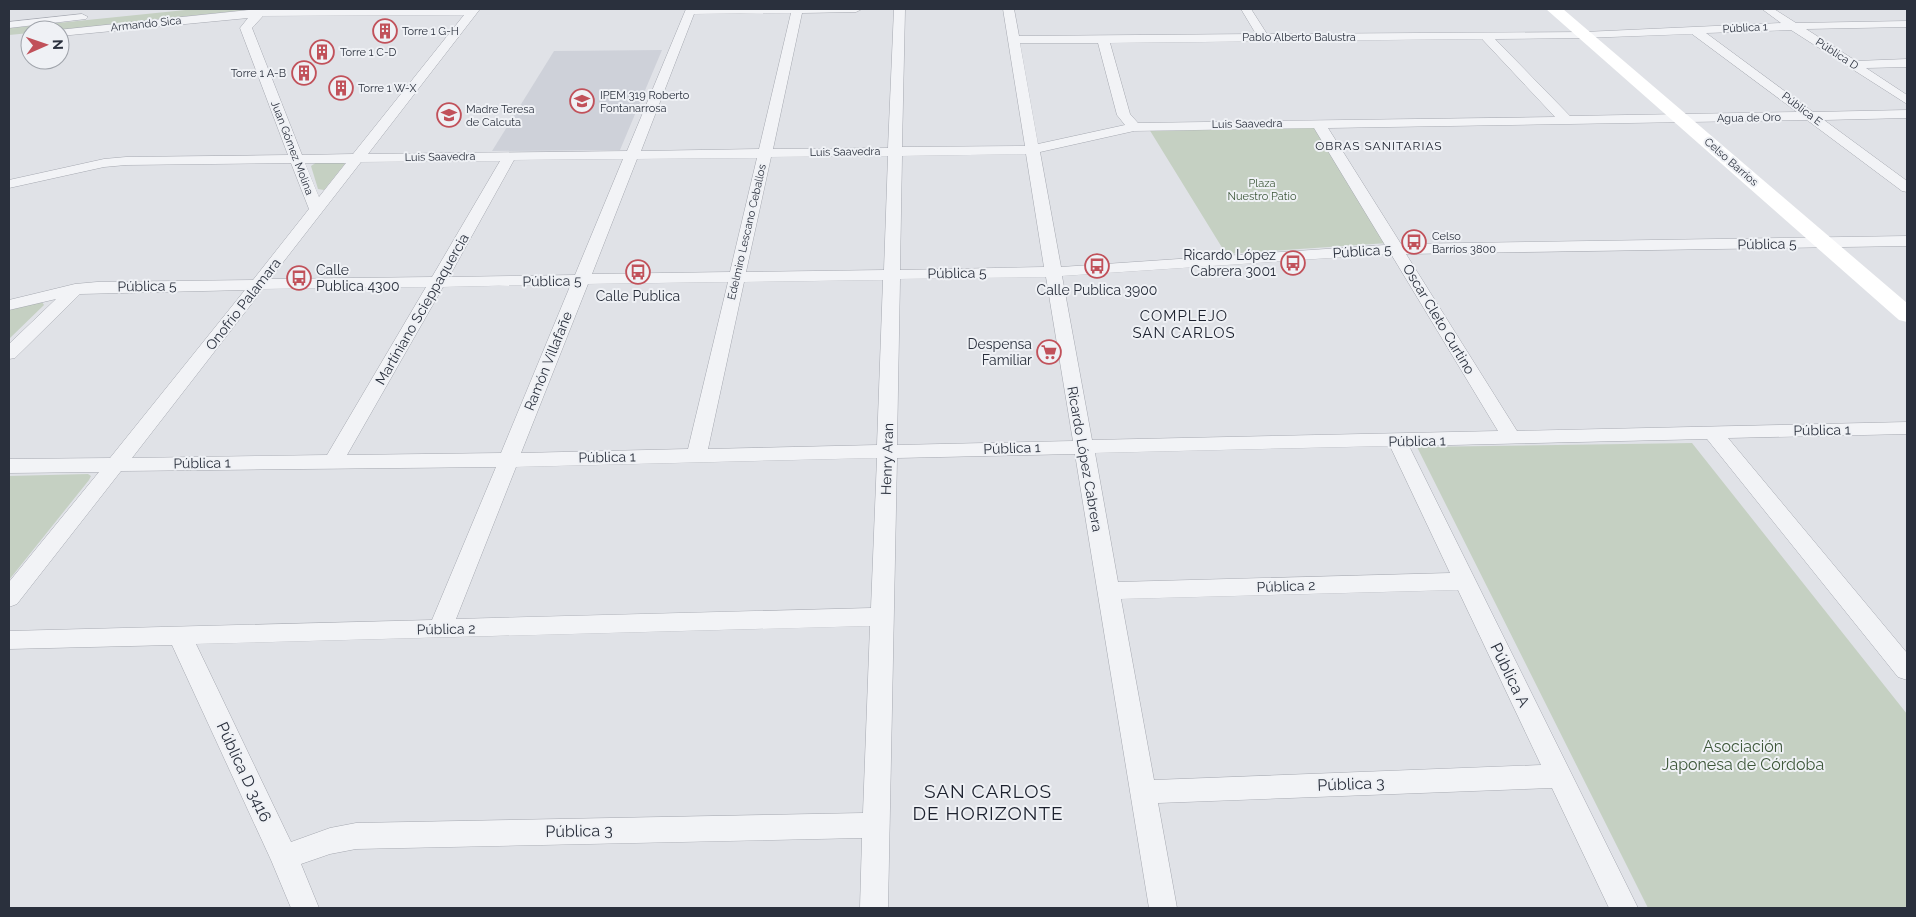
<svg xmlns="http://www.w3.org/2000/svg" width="1916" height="917" viewBox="0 0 1916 917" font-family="Raleway,sans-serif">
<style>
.built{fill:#ced1d9}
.green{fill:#c5d0c2}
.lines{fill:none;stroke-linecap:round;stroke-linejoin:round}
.minor-casing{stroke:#a6a9b1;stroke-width:1}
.minor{fill:#f2f3f6;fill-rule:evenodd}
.secondary{fill:#fff;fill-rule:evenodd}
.labels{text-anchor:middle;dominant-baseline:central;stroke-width:4;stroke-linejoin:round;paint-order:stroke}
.far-street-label{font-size:11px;fill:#2a303d;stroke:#eff1f5}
.far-poi-label{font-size:11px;fill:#2a303d;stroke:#eff1f5;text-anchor:start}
.far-park-label{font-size:11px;fill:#3d5739;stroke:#eff1f5}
.far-neighbourhood-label{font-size:12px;letter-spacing:1px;fill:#1c212e;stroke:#eff1f5}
.street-label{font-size:14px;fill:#2a303d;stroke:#eff1f5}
.poi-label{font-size:14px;fill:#2a303d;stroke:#eff1f5;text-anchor:end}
.neighbourhood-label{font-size:15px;letter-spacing:1px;fill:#1c212e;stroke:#eff1f5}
.near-street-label{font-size:16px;fill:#2a303d;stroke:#eff1f5}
.near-park-label{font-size:16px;fill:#3d5739;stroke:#eff1f5}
.near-quarter-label{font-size:19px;letter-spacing:1px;fill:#1c212e;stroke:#eff1f5}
</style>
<rect width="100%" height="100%" fill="#e0e2e7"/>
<path class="built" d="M662,50L620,150L492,151L554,51Z"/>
<path class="green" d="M195,9H257L58,30H30V33L9,35V28Z
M1316,127L1388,243L1226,254L1149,129Z
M317,162H345L344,165L324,190L318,189L311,166Z
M34,302H42L44,305L9,339V309Z
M1692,443L1907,714V908H1648L1417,447Z
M88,474L91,476L89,480L9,580V476Z"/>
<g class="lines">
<g class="minor-casing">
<path id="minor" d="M259,9H480L368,154L627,151L686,9H862L856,12L802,13L773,149L888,148L894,9H905L902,147L1025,146L1003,9H1014L1019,36L1256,34L1241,9H1251L1267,34L1584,32L1781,23L1762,9H1774L1796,23L1907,21V27L1806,29L1856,61L1907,59V67L1866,68L1907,95V104L1791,30L1706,33L1813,112L1907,110V118L1824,120L1907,181V192L1902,191L1807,120L1328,128L1401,244L1907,236V246L1406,254L1517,431L1907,422V434L1728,438L1907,653V680L1898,677L1707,439L1409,446L1638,908H1609L1552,788L1158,803L1177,908H1149L1075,454L897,458L888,908H860L862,838L356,849L330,854L301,864L319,908H291L271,860L172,645L9,649V631L432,620L496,467L121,471L17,604L9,607V582L99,472L9,473V459L110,458L245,290L80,294L15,358L9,359V344L56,299L9,310V300L75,284L97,282L253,280L309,209L291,163L126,165L104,167L9,188V180L104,159L126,157L288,155L240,28L248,18L60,36V30H58ZM791,13L759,149L641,151L694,14ZM464,15L353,154L302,155L252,28L263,16ZM1692,34L1797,112L1570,116L1495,39L1584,38ZM1482,39L1555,117L1138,123L1130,114L1110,43ZM1020,43H1098L1117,115L1125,125L1038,144ZM1314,128L1385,245L1061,267L1040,152L1134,131ZM1026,154L1044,267L900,270L902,156ZM888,156L884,270L746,272L771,157ZM757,158L730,272L592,274L637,159ZM623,159L575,275L449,277L514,160ZM500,161L432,277L270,279L361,162ZM305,163H346L319,197ZM1391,254L1498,431L1092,440L1062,276ZM1046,277L1073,441L897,445L900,279ZM883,280L877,445L708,449L744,282ZM728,282L688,449L521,453L588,284ZM571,284L501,453L347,455L443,287ZM426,287L327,455L132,458L263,289ZM1390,446L1450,573L1118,582L1095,453ZM877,458L871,608L456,619L516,467ZM1458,590L1541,765L1154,780L1121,599ZM870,626L863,813L356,823L330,828L291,842L196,644Z
M82,14L88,17L86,19L9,28V22Z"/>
</g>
<use href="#minor" class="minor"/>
<path class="secondary" d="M1546,9H1563L1907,303V322L1899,320Z"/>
</g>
<defs>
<g id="building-ring" transform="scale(1.25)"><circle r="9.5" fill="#eff1f5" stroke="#c1515a" stroke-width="1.5"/><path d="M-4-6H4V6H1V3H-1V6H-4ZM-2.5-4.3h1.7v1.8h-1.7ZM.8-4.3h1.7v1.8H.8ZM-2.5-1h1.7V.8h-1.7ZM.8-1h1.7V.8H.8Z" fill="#c1515a"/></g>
<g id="school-ring" transform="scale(1.25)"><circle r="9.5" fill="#eff1f5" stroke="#c1515a" stroke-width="1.5"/><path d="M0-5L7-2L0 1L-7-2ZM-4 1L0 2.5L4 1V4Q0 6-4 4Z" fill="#c1515a"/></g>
<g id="bus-ring" transform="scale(1.25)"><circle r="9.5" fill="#eff1f5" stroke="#c1515a" stroke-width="1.5"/><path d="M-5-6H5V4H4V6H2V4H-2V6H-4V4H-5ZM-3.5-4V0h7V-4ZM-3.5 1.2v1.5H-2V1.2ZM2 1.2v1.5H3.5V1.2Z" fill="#c1515a"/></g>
<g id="supermarket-ring" transform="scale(1.25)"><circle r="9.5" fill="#eff1f5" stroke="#c1515a" stroke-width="1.5"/><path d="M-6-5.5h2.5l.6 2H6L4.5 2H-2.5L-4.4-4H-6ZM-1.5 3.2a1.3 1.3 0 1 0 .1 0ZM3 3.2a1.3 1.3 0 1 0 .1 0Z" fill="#c1515a"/></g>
</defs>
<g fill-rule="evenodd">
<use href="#building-ring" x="385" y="31"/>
<use href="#building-ring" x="322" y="52"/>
<use href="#building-ring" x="304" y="73"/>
<use href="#building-ring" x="341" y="88"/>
<use href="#school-ring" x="582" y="101"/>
<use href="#school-ring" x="449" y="115"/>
<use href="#bus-ring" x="1414" y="242"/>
<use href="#bus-ring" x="1293" y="263"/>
<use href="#bus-ring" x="1097" y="266"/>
<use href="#bus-ring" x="638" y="272"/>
<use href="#bus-ring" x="299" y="278"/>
<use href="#supermarket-ring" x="1049" y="352"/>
</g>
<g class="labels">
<g class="far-street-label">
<text transform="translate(146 24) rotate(-6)">Armando Sica</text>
<text transform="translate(1745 28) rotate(-3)">Pública 1</text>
<text x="1299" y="37">Pablo Alberto Balustra</text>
<text transform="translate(1837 54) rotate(33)">Pública D</text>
<text transform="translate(1802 109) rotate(37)">Pública E</text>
<text transform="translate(1749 118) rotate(-1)">Agua de Oro</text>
<text transform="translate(1247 124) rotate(-1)">Luis Saavedra</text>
<text transform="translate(292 148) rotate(69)">Juan Gómez Molina</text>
<text transform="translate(845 152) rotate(-1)">Luis Saavedra</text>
<text transform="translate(440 157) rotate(-1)">Luis Saavedra</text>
<text transform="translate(1731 162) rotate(41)">Celso Barrios</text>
<text transform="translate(747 232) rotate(-77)">Edelmiro Lescano Ceballos</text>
</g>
<g class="far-poi-label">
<text x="402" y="31">Torre 1 G-H</text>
<text x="340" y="52">Torre 1 C-D</text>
<text x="286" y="73" text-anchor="end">Torre 1 A-B</text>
<text x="358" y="88">Torre 1 W-X</text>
<text x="600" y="95">IPEM 319 Roberto<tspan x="600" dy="13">Fontanarrosa</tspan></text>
<text x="466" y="109">Madre Teresa<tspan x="466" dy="13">de Calcuta</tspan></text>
<text x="1432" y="236">Celso<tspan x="1432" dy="13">Barrios 3800</tspan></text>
</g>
<g class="far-park-label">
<text x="1262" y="183">Plaza<tspan x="1262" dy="13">Nuestro Patio</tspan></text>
</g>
<g class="far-neighbourhood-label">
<text x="1379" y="146">OBRAS SANITARIAS</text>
</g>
<g class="street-label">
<text transform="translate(1767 244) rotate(-1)">Pública 5</text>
<text transform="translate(1362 251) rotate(-4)">Pública 5</text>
<text transform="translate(957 273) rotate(-1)">Pública 5</text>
<text transform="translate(552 281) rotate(-1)">Pública 5</text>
<text transform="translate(147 286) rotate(-1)">Pública 5</text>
<text transform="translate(243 304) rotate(-52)">Onofrio Palamara</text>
<text transform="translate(422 309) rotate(-60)">Martíniano Scieppaquercia</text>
<text transform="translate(1439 319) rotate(59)">Oscar Cleto Curtino</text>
<text transform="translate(548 361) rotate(-68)">Ramón Villafañe</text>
<text transform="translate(1822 430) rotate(-1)">Pública 1</text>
<text transform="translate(1417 441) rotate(-1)">Pública 1</text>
<text transform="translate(1012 448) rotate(-2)">Pública 1</text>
<text transform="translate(607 457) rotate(-1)">Pública 1</text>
<text transform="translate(887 459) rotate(-88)">Henry Aran</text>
<text transform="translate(1085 459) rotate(80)">Ricardo López Cabrera</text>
<text transform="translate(202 463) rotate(-1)">Pública 1</text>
<text transform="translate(1286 586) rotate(-2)">Pública 2</text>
<text transform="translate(446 629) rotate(-1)">Pública 2</text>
</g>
<g class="poi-label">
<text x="1276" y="255">Ricardo López<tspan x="1276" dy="16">Cabrera 3001</tspan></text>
<text x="316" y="270" text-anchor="start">Calle<tspan x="316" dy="16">Publica 4300</tspan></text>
<text x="1097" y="290" text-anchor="middle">Calle Publica 3900</text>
<text x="638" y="296" text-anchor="middle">Calle Publica</text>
<text x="1032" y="344">Despensa<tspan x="1032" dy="16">Familiar</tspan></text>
</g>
<g class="neighbourhood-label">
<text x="1184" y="316">COMPLEJO<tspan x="1184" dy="17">SAN CARLOS</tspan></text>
</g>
<g class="near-street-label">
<text transform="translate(1510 675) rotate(64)">Pública A</text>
<text transform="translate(244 772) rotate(65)">Pública D 3416</text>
<text transform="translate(1351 784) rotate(-2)">Pública 3</text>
<text transform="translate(579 831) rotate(-1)">Pública 3</text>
</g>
<g class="near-park-label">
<text x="1743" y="746">Asociación<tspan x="1743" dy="18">Japonesa de Córdoba</tspan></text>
</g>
<g class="near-quarter-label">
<text x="988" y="791">SAN CARLOS<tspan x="988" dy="22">DE HORIZONTE</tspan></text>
</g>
</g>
<rect width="1916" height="917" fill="none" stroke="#2a303d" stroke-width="20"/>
<g transform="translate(45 45) rotate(88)"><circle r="24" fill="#eff1f5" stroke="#a0a4ab"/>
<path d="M0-4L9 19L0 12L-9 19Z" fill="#c1515a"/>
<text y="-8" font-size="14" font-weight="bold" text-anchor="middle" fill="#2a303d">N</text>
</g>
</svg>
